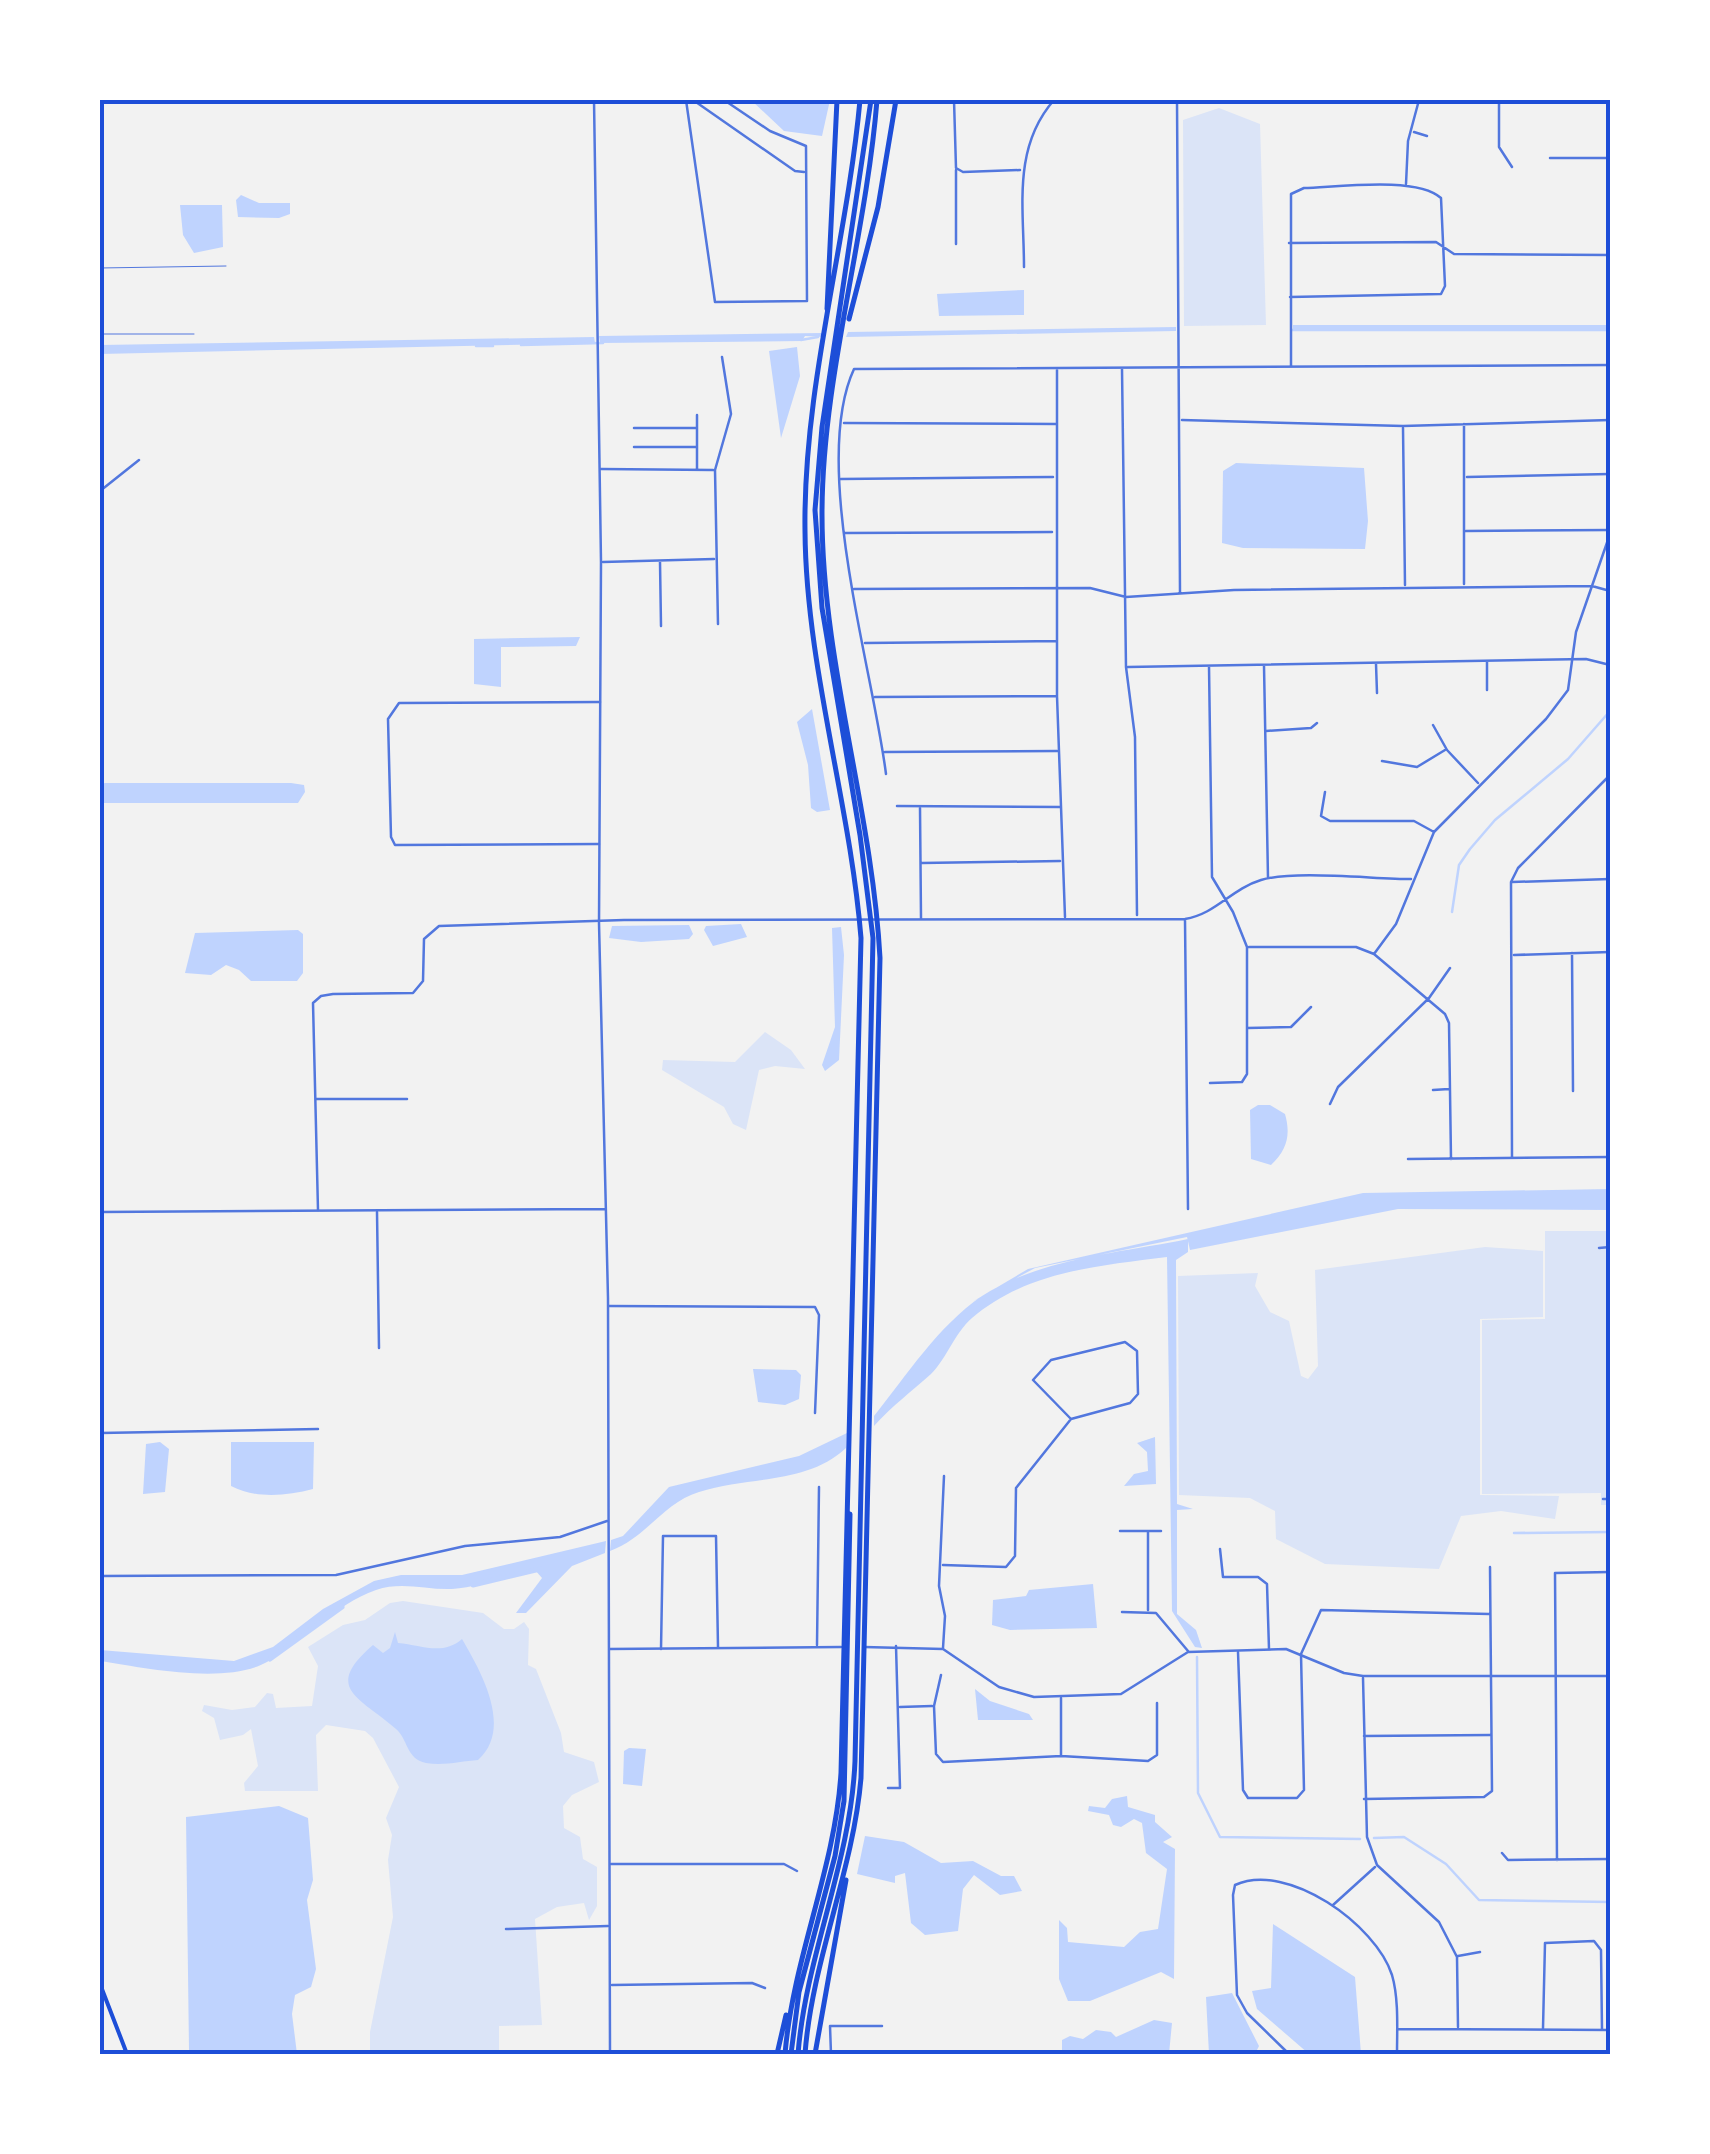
<svg xmlns="http://www.w3.org/2000/svg" width="1710" height="2154" viewBox="0 0 1710 2154" font-family="Cabin,sans-serif">
<style>
.green{fill:#dbe4f7}
.water{fill:#bfd3fe}
.lines{fill:none;stroke-linecap:round;stroke-linejoin:round}
.stream{stroke:#bfd3fe;stroke-width:2.5}
.canal{stroke:#bfd3fe;stroke-width:5}
.service{stroke:#5277de;stroke-width:1}
.minor{stroke:#5277de;stroke-width:2.5}
.tertiary{stroke:#5277de;stroke-width:2.5}
.secondary{stroke:#1d4ed8;stroke-width:4}
.motorway{stroke:#1d4ed8;stroke-width:5}
.neatline{fill:none;stroke:#1d4ed8;stroke-width:4}
</style>
<rect width="100%" height="100%" fill="#f2f2f2"/>
<path class="green" d="M1219,108L1260,124L1266,325L1184,326L1183,120Z
M765,1032L791,1050L805,1069L775,1066L759,1070L746,1130L733,1124L724,1107L662,1070L663,1060L735,1062Z
M1545,1231H1610V1505H1601V1493L1482,1494V1320L1545,1319Z
M1485,1247L1543,1251V1317L1480,1319V1495L1559,1496L1555,1519L1501,1511L1461,1516L1439,1569L1325,1564L1276,1539L1275,1511L1250,1498L1179,1495L1178,1276L1258,1273L1255,1286L1270,1312L1289,1321L1301,1376L1308,1379L1318,1366L1315,1270Z
M403,1601L483,1613L504,1629H514L524,1622L529,1629L528,1665L536,1669L561,1733L564,1752L594,1762L599,1782L572,1795L563,1806L564,1828L580,1837L583,1859L597,1867V1906L589,1920L584,1903L557,1907L535,1919L542,2025L499,2026V2054H370V2032L393,1917L388,1860L392,1835L386,1818L399,1787L373,1738L365,1731L326,1725L316,1735L318,1791H245L244,1783L258,1766L251,1729L243,1735L220,1740L214,1718L202,1711L204,1705L232,1710L255,1707L267,1693L273,1694L276,1708L312,1706L318,1666L308,1647L343,1625L365,1620L390,1603Z"/>
<path class="water" d="M751,100H830L822,136L784,131Z
M241,195L259,203H290V214L279,218L238,217L236,200Z
M180,205H222L223,247L194,253L183,235Z
M1024,290V315L939,316L937,294Z
M1293,325H1610V330H1293Z
M1176,327V331L846,337L848,332Z
M823,333V337L805,336L802,341L600,343L599,336Z
M594,337L595,343L100,354V345Z
M797,347L800,376L781,438L769,351Z
M1236,463L1364,468L1368,521L1365,549L1243,548L1222,543L1223,471Z
M580,637L576,646L501,647V687L474,684V639Z
M812,709L830,810L817,812L811,808L808,765L797,722Z
M105,783H291L304,785L305,792L298,803H103L100,784Z
M741,924L747,937L713,946L704,930L706,926Z
M689,925L693,934L689,939L641,942L609,938L612,926Z
M841,927L844,955L839,1060L825,1071L822,1065L835,1027L832,928Z
M298,930L303,934V973L297,981H251L239,970L226,965L211,975L185,973L195,933Z
M1258,1105H1270L1285,1114C1291,1135 1287,1150 1271,1165L1251,1159L1250,1110Z
M1610,1189V1210L1398,1209L1190,1250L1187,1237L1035,1268L972,1302L1028,1269L1363,1193Z
M1188,1239V1252L1176,1260L1177,1504L1193,1509L1177,1510V1614L1196,1630L1202,1648L1195,1647L1172,1611L1167,1257C1098,1266 1027,1271 972,1318C954,1334 947,1358 931,1374C911,1392 893,1405 874,1426V1416C907,1375 938,1326 982,1296C1041,1258 1120,1253 1188,1239Z
M753,1369L796,1370L801,1375L799,1399L785,1405L758,1402Z
M847,1433L846,1448C806,1485 749,1476 699,1492C663,1503 646,1538 610,1551L611,1540L623,1536L669,1487L799,1456Z
M1155,1437L1156,1484L1124,1486L1134,1474L1148,1471L1147,1452L1137,1443Z
M160,1442L169,1449L165,1492L143,1494L146,1444Z
M231,1442H314L313,1489C286,1496 256,1499 231,1486Z
M606,1541L605,1553L572,1566L526,1613H516L542,1578L535,1570C508,1576 480,1587 452,1589C426,1590 402,1581 376,1590C334,1605 305,1640 267,1662C226,1685 145,1668 100,1661V1650L234,1661L273,1647L323,1609L374,1581L401,1575H462Z
M1093,1584L1097,1628L1010,1630L992,1625L993,1600L1026,1596L1029,1590Z
M395,1632L398,1643C421,1645 443,1656 462,1639C480,1670 514,1728 478,1760C462,1761 444,1766 426,1763C406,1759 408,1739 396,1729C360,1697 322,1689 373,1645L383,1653L390,1648Z
M975,1689L990,1701L1029,1714L1033,1720H978Z
M629,1748L646,1749L642,1786L623,1784L624,1751Z
M1127,1796L1128,1807L1155,1815V1822L1172,1837L1163,1842L1175,1849L1174,1979L1161,1972L1090,2001H1068L1059,1979V1920L1067,1928L1068,1942L1124,1947L1140,1932L1158,1929L1167,1869L1146,1853L1142,1823L1134,1819L1121,1827L1113,1825L1109,1815L1088,1811L1089,1806L1105,1808L1112,1799Z
M279,1806L308,1818L313,1880L307,1900L316,1969L311,1987L295,1995L292,2014L297,2054H195L189,2050L186,1817Z
M865,1836L904,1842L941,1863L973,1861L1001,1876H1014L1022,1891L1000,1895L974,1875L963,1889L958,1931L925,1935L911,1923L905,1873L895,1876V1883L857,1874Z
M1273,1924L1355,1977L1361,2054H1309L1257,2009L1252,1991L1271,1988Z
M1232,1993L1259,2046L1255,2054H1209L1206,1997Z
M1154,2020L1172,2023L1169,2054H1062V2040L1070,2036L1083,2039L1096,2030L1111,2032L1116,2037Z"/>
<g class="lines">
<path class="stream" d="M1292,330H1610
M801,340L818,337
M521,345L603,343
M476,346H493
M1452,912L1459,865L1470,849L1495,820L1568,759L1610,711
M1514,1533L1610,1532
M1197,1657L1198,1793L1220,1837L1360,1839
M1374,1838L1404,1837L1446,1864L1479,1900L1610,1902"/>
<path class="canal" d="M473,1585L540,1569
M270,1659L342,1607"/>
<path class="service" d="M100,268L226,266
M100,334H194"/>
<path class="minor" d="M686,100L715,302L807,301L806,146L770,131L724,100
M693,100L795,171L804,172
M954,100L956,168L963,172L1020,170
M1177,100L1180,593
M1499,100V147L1512,167
M1414,132L1427,136
M1550,158H1610
M956,170V244
M1406,184L1408,141L1419,100
M1289,243L1436,242L1454,254L1610,255
M1024,267C1024,208 1012,148 1054,100
M1290,297L1441,294L1445,286L1441,198C1417,176 1338,187 1304,188L1291,194V366
M1122,369L1126,667L1135,737L1137,915
M1057,370V696L1065,917
M697,415V469
M1182,420L1403,426L1610,420
M844,423L1056,424
M1464,424V584
M634,428H697
M1403,428L1405,585
M634,447H697
M601,469L713,470
M1467,477L1610,474
M841,479L1053,477
M100,491L139,460
M1466,531L1610,530
M845,533L1052,532
M603,562L714,559
M660,562L661,626
M854,589L1090,588L1126,597L1234,590L1592,586L1610,591
M718,624L715,470L731,414L722,357
M865,643L1057,641
M1487,662V690
M1376,664L1377,693
M1209,666L1212,877L1233,912L1247,947V1074L1242,1082L1210,1083
M1264,666L1268,878
M1128,667L1586,659L1610,665
M875,697L1057,696
M1433,725L1447,750L1478,783
M1266,731L1311,728L1317,723
M885,752L1057,751
M1382,761L1417,767L1445,750
M886,774C873,670 810,464 854,369L1610,365
M1325,792L1321,816L1330,821H1414L1434,832
M897,806L1060,807
M920,808L921,918
M599,844L395,845L391,837L388,719L399,703L600,702
M922,863L1060,861
M1512,882L1610,879
M1185,920L1188,1209
M1249,947H1356L1374,954L1445,1014L1449,1023L1451,1159
M1572,953L1573,1091
M1374,954L1396,924L1434,832L1546,719L1568,690L1576,632L1610,534
M1514,955L1610,952
M1247,1028L1291,1027L1311,1007
M1433,1090L1449,1089
M316,1099H407
M1330,1104L1338,1087L1429,998L1450,968
M1512,1158L1511,882L1518,868L1610,775
M1408,1159L1610,1157
M318,1210L313,1003L321,996L333,994L413,993L423,981L424,939L439,926L624,920L1185,919C1216,914 1231,889 1261,880C1294,870 1373,879 1411,879
M377,1212L379,1348
M1599,1248L1610,1247
M609,1306L815,1307L819,1315L815,1413
M1125,1342L1137,1351L1138,1394L1130,1403L1071,1419L1033,1380L1051,1360Z
M100,1433L318,1429
M1603,1499H1610
M1120,1531H1161
M1148,1531V1610
M1220,1549L1223,1577H1258L1267,1584L1269,1649
M943,1565L1006,1567L1015,1556L1016,1488L1071,1419
M100,1576L336,1575L465,1546L560,1537L607,1521
M1122,1612L1156,1613L1188,1651
M817,1645L819,1487
M943,1648L945,1616L939,1586L944,1476
M661,1649L663,1536H716L718,1647
M1238,1652L1243,1790L1248,1798H1297L1304,1790L1301,1654L1321,1610L1489,1614
M941,1675L934,1706L936,1754L943,1762L1061,1756L1148,1761L1157,1755V1703
M1363,1678L1367,1837L1377,1865L1439,1922L1457,1957L1458,2027
M1061,1698V1756
M900,1707L932,1706
M1364,1736L1490,1735
M888,1788H900L896,1646
M1364,1799L1484,1797L1492,1791L1490,1567
M1502,1853L1508,1860L1610,1859
M1557,1860L1555,1573L1610,1572
M611,1864H784L797,1871
M1333,1905L1375,1867
M506,1929L608,1926
M1458,1956L1480,1952
M612,1985L752,1983L765,1988
M1543,2028L1545,1943L1594,1941L1601,1950L1602,2030
M1398,2029L1610,2030
M831,2054L830,2026H882
M1289,2054L1247,2013L1237,1995L1233,1895L1235,1885C1288,1861 1376,1925 1392,1975C1399,1999 1397,2030 1397,2054"/>
<path class="tertiary" d="M594,100L601,562L599,923L608,1298L610,2054
M100,1212L605,1209
M864,1647L943,1649L999,1687L1034,1697L1121,1694L1188,1652L1286,1649L1344,1673L1363,1676H1610
M609,1649L841,1647"/>
<path class="secondary" d="M100,1984L127,2054"/>
<path class="motorway" d="M827,309L837,100
M849,319L878,207L896,100
M777,2054L786,2015
M785,2054C793,1958 835,1869 841,1773L861,938C850,802 806,667 805,531C803,386 847,243 860,100
M791,2054L799,1992L835,1856L844,1801L850,1514
M798,2054C806,1954 851,1862 855,1761L873,938L860,835L822,608L815,510L822,427L871,100
M805,2054C812,1960 853,1872 861,1778L880,958C872,809 822,663 822,514C822,379 866,237 877,100
M815,2054L846,1880"/>
</g>
<rect width="1710" height="2154" fill="none" stroke="#ffffff" stroke-width="205"/>
<rect x="102" y="102" width="1506" height="1950" class="neatline"/>
</svg>
